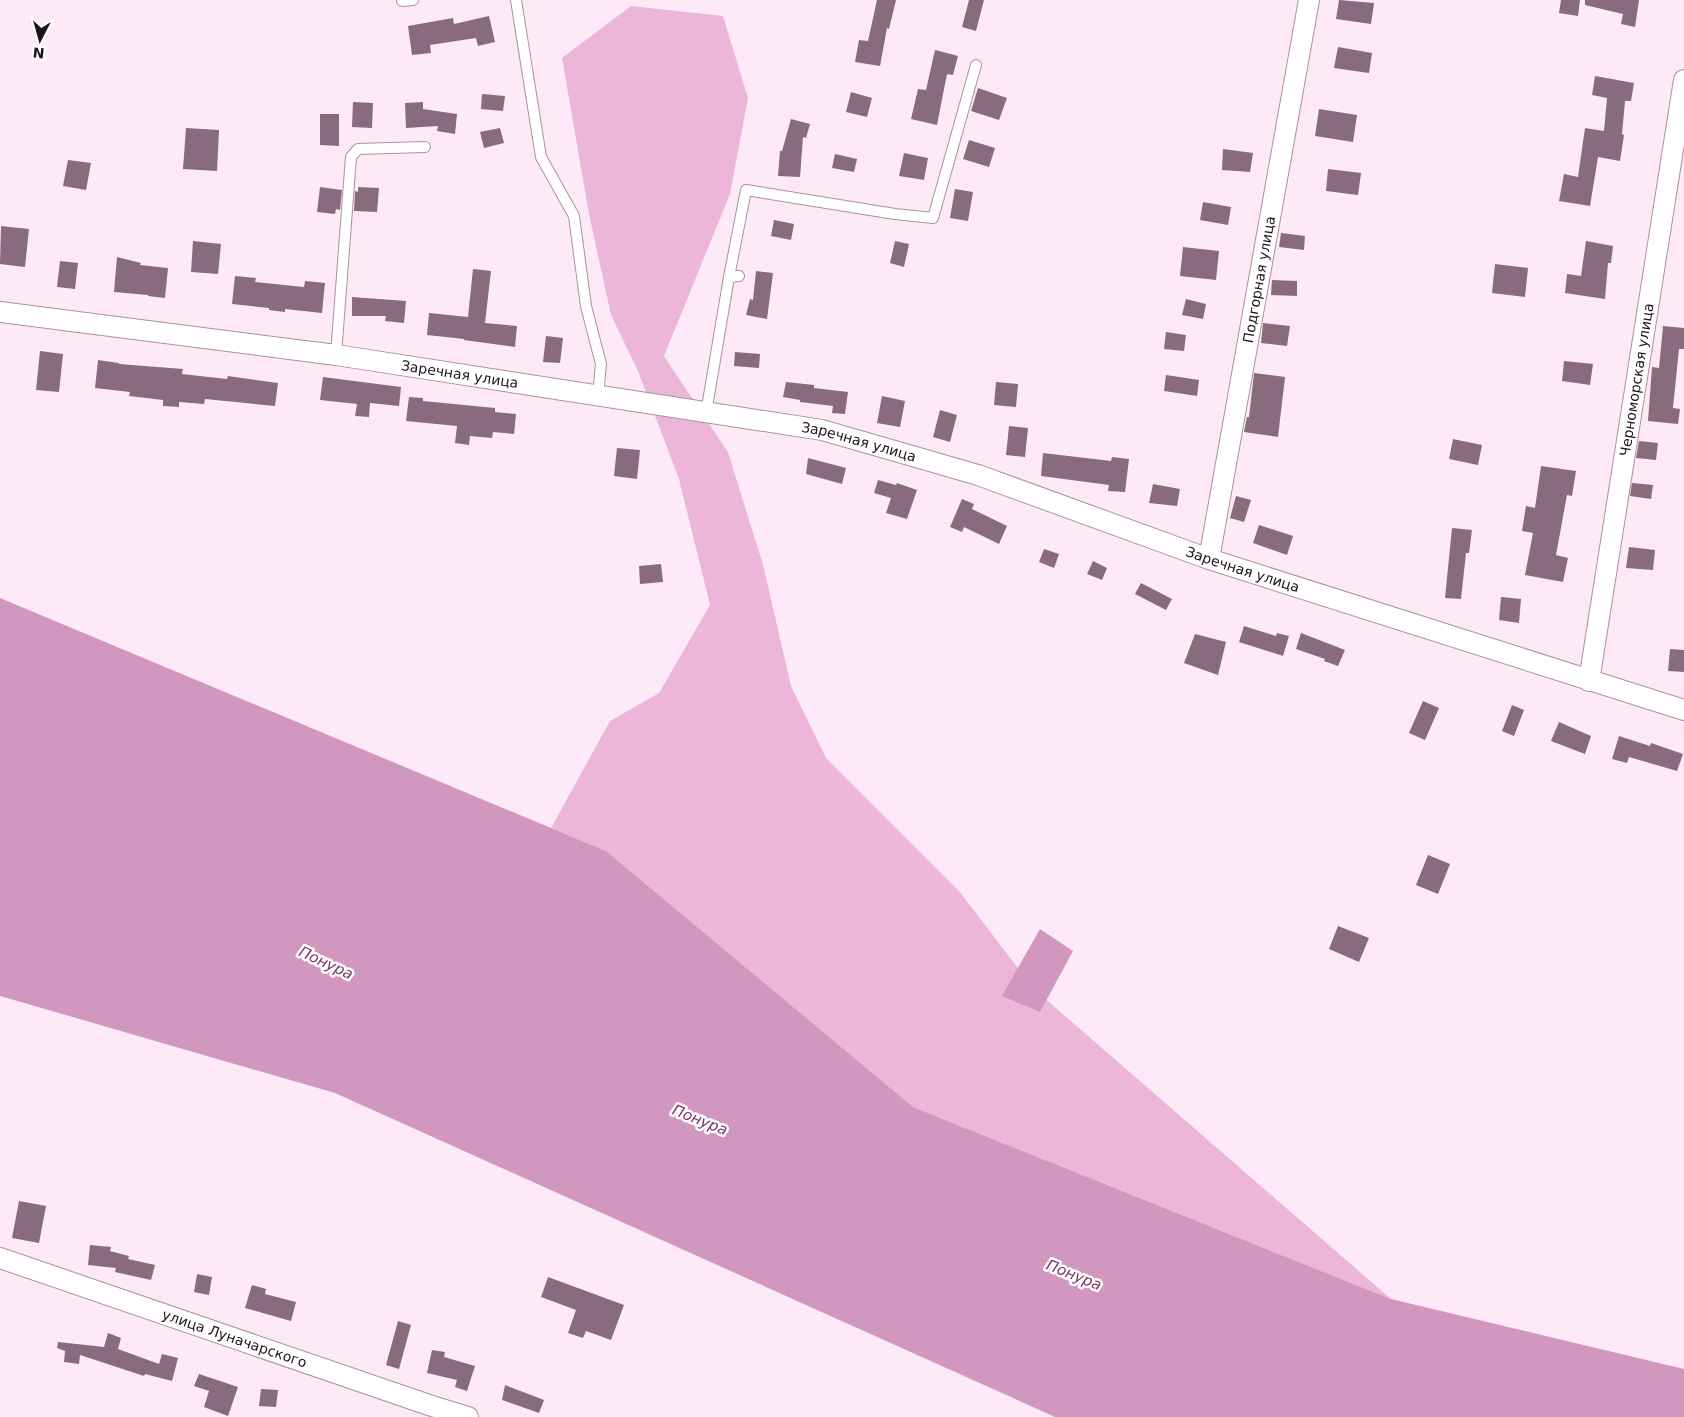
<svg xmlns="http://www.w3.org/2000/svg" width="1684" height="1417" viewBox="0 0 1684 1417" font-family="'DejaVu Sans',sans-serif">
<style>
.green{fill:#ecb6d9}
.water{fill:#d297be}
.building{fill:#886b7d}
.lines{fill:none;stroke-linecap:round;stroke-linejoin:round}
.lane-casing{stroke:#ad8fa2;stroke-width:12}
.street-casing{stroke:#ad8fa2;stroke-width:22}
.lane{stroke:#fff;stroke-width:10}
.street{stroke:#fff;stroke-width:20}
.labels{text-anchor:middle;dominant-baseline:central;stroke-width:5;stroke-linejoin:round;paint-order:stroke}
.street-label{font-size:14px;fill:#1e131a;stroke:#fff}
.water-label{font-size:15px;font-style:italic;fill:#7a3365;stroke:#fff}
</style>
<rect width="100%" height="100%" fill="#feeaf7"/>
<path class="green" d="M631,6L723,16L748,98L730,194L664,356L728,452L763,565L791,686L826,758L959,891L1034,989L1391,1299L913,1107L606,851L551,828L610,721L659,693L710,605L679,479L638,371L611,315L589,214L562,58Z"/>
<path class="water" d="M0,598L606,851L913,1107L1391,1299L1684,1369V1417H1055L335,1093L0,996Z
M1040,929L1073,951L1040,1012L1002,996Z"/>
<path class="building" d="M877,0H896L889,29L887,28L880,66L855,62L859,40L868,41Z
M969,0H984L976,31L962,27Z
M1339,0L1374,3L1371,24L1336,19Z
M1561,0H1580L1578,16L1559,13Z
M1585,0H1639L1635,27L1621,24L1623,14L1585,5Z
M489,16L495,42L478,46L476,38L430,45L431,53L412,55L408,26L453,18L454,24Z
M1338,47L1372,53L1369,73L1334,68Z
M935,50L958,56L953,75L947,74L937,125L911,119L918,89L926,90Z
M1595,76L1634,83L1631,101H1625L1622,134L1624,135L1620,161L1598,157L1590,206L1559,201L1564,174L1578,177L1585,128L1604,131L1607,98L1592,95Z
M978,88L1007,98L999,120L971,111Z
M851,92L872,98L867,117L846,112Z
M482,94L505,96L503,111L481,109Z
M353,102L373,103L372,128L352,127Z
M423,102V109L457,114L455,134L437,131L438,126L406,128L405,103Z
M1319,109L1357,115L1353,142L1315,136Z
M320,114H339V146L320,145Z
M791,119L810,124L806,138L803,137L800,177L778,176L780,151H782Z
M186,128L219,130L217,171L183,169Z
M500,128L504,143L484,148L480,132Z
M969,140L995,148L989,167L963,159Z
M1223,149L1253,153L1250,172L1222,170Z
M904,153L928,158L924,180L899,176Z
M835,154L857,159L854,172L832,168Z
M68,160L91,163L86,190L63,186Z
M1328,169L1361,173L1358,195L1326,191Z
M320,187L342,190L340,210L336,209L335,214L317,212Z
M358,187L379,188L377,212L354,211L355,191L358,192Z
M955,189L973,192L968,221L950,218Z
M1203,202L1231,207L1228,225L1200,220Z
M774,220L794,224L791,240L771,236Z
M1,226L29,229L25,267L0,264Z
M1281,233L1305,236L1304,250L1279,247Z
M193,241L221,244L218,274L191,272Z
M895,241L909,244L904,267L890,263Z
M1586,241L1613,246L1611,263H1608L1605,299L1565,293L1567,274L1581,276Z
M1183,247L1219,251L1216,280L1180,276Z
M117,257L141,263L140,265L168,268L165,298L148,296V295L114,292Z
M60,261L78,263L75,289L57,287Z
M1495,264L1528,268L1525,297L1492,293Z
M473,269L491,271L485,323L517,326L515,347L464,340V339L427,335L429,313L468,317Z
M756,271L773,273L767,319L746,315L750,299L753,300Z
M235,276L256,278L255,282L304,287L305,281L325,283L322,313L285,309V312L269,310V308L232,304Z
M1272,280L1297,281V296L1271,295Z
M352,297L406,301L404,323L385,321L386,316H352Z
M1186,299L1206,304L1203,319L1182,315Z
M1263,323L1290,326L1287,346L1261,343Z
M1663,326L1684,328V349H1679L1673,408L1680,409L1678,424L1648,421L1652,367L1659,368Z
M1166,332L1186,335L1184,351L1164,349Z
M546,336L563,338L560,363L543,362Z
M40,351L63,354L59,392L36,390Z
M735,352L760,354L759,368L734,366Z
M98,360L119,363V364L183,369L182,374L227,379L228,376L278,383L275,406L205,399L204,404L179,402V407L163,406V400L129,396L130,392L95,388Z
M1564,361L1593,364L1590,385L1562,381Z
M1254,373L1285,377L1278,437L1244,432L1247,417H1249Z
M1166,375L1199,380L1197,396L1164,391Z
M323,377L401,387L399,406L370,403L369,417L355,416L357,404L320,400Z
M786,382L814,385V388L848,392L845,414L832,413L833,406L800,402V400L783,397Z
M996,382L1018,384L1016,407L994,405Z
M882,396L905,401L900,427L877,423Z
M409,397L423,398V401L495,408V412L516,414L514,434L493,432L492,438L470,436L469,445L455,443L457,426L406,421Z
M940,410L957,415L950,442L933,437Z
M1009,426L1028,428L1025,457L1006,455Z
M1453,439L1482,445L1478,465L1449,459Z
M1639,441L1658,443L1656,460L1636,458Z
M617,448L640,450L637,479L614,476Z
M1043,453L1111,461L1112,457L1129,459L1125,492L1108,491L1109,485L1041,476Z
M808,458L846,468L842,484L806,474Z
M1541,466L1576,471L1572,496L1567,495L1556,555L1568,558L1563,582L1525,575L1533,533L1522,531L1526,506L1535,508Z
M878,480L896,485L897,483L917,490L907,519L886,513L891,498L874,493Z
M1632,483L1653,485L1651,499L1630,496Z
M1153,484L1180,489L1177,506L1149,503Z
M1236,496L1251,500L1244,522L1230,518Z
M962,499L974,504L972,509L1007,526L999,544L964,527L962,532L950,527Z
M1259,525L1293,536L1287,555L1253,543Z
M1452,528L1472,530L1469,553H1466L1461,599L1445,598Z
M1629,547L1655,550L1653,570L1626,568Z
M1044,549L1059,554L1054,568L1039,562Z
M1093,561L1107,568L1102,580L1087,574Z
M661,564L663,582L640,584L639,566Z
M1141,583L1172,599L1166,610L1135,594Z
M1501,597L1521,599L1519,623L1499,620Z
M1244,626L1276,636L1277,633L1289,636L1283,656L1239,642Z
M1301,633L1345,650L1338,666L1324,661L1325,659L1296,649Z
M1195,634L1226,642L1218,675L1184,663Z
M1670,649L1684,650V672L1668,671Z
M1423,701L1439,708L1425,740L1409,733Z
M1512,705L1524,710L1514,736L1502,731Z
M1559,722L1591,736L1585,754L1551,741Z
M1619,736L1650,746L1651,743L1683,754L1677,771L1629,757L1627,763L1612,759Z
M1428,855L1450,864L1438,894L1416,885Z
M1338,926L1369,938L1359,962L1329,949Z
M19,1201L46,1206L39,1243L12,1238Z
M90,1245L111,1247L110,1251L129,1256L128,1259L155,1265L151,1280L115,1272L116,1268L88,1265Z
M197,1274L212,1277L209,1295L194,1292Z
M548,1277L624,1305L611,1340L586,1331L583,1338L568,1333L576,1310L541,1297Z
M252,1285L266,1289L265,1294L296,1302L291,1321L245,1308Z
M398,1321L411,1325L399,1369L386,1365Z
M108,1333L121,1338L118,1349L159,1364L162,1354L178,1358L172,1381L145,1374L144,1376L80,1355L79,1364L64,1362L65,1351L57,1348L58,1342L104,1347Z
M432,1350L445,1352L444,1357L475,1366L467,1391L455,1387L457,1380L427,1373Z
M199,1374L238,1387L228,1416L204,1407L209,1391L194,1386Z
M505,1385L544,1400L539,1413L502,1400Z
M261,1389L278,1390L276,1407L259,1406Z"/>
<g class="lines">
<g class="lane-casing">
<path id="lane" d="M516,0L541,157L574,216L586,306L601,364L598,396
M402,1L413,0
M729,277L746,190L895,214L933,218L976,65
M336,355L351,157L358,149L425,147
M706,413L729,277L739,276"/>
</g>
<g class="street-casing">
<g id="street">
<path id="s1" d="M0,312L336,355L822,430L978,475L1209,559L1684,710"/>
<path id="s2" d="M1209,559L1309,0"/>
<path id="s3" d="M1589,681L1684,80"/>
<path id="s4" d="M0,1258L432,1406L468,1417"/>
</g>
</g>
<use href="#lane" class="lane"/>
<use href="#street" class="street"/>
</g>
<g class="labels">
<g class="street-label">
<text stroke="none"><textPath href="#s2" startOffset="284">Подгорная улица</textPath></text>
<text stroke="none"><textPath href="#s1" startOffset="464">Заречная улица</textPath></text>
<text stroke="none"><textPath href="#s3" startOffset="305">Черноморская улица</textPath></text>
<text stroke="none"><textPath href="#s1" startOffset="869">Заречная улица</textPath></text>
<text stroke="none"><textPath href="#s1" startOffset="1274">Заречная улица</textPath></text>
<text stroke="none"><textPath href="#s4" startOffset="248">улица Луначарского</textPath></text>
</g>
<g class="water-label">
<text transform="translate(326 963) rotate(25)">Понура</text>
<text transform="translate(700 1120) rotate(22)">Понура</text>
<text transform="translate(1074 1275) rotate(22)">Понура</text>
</g>
</g>
<g transform="translate(40 40) rotate(186)" stroke="#ffffff" stroke-width="4" paint-order="stroke">
<path d="M0-4L9 19L0 12L-9 19Z" fill="#1e131a"/>
<text y="-8" font-size="14" font-weight="bold" text-anchor="middle" fill="#1e131a">N</text>
</g>
</svg>
